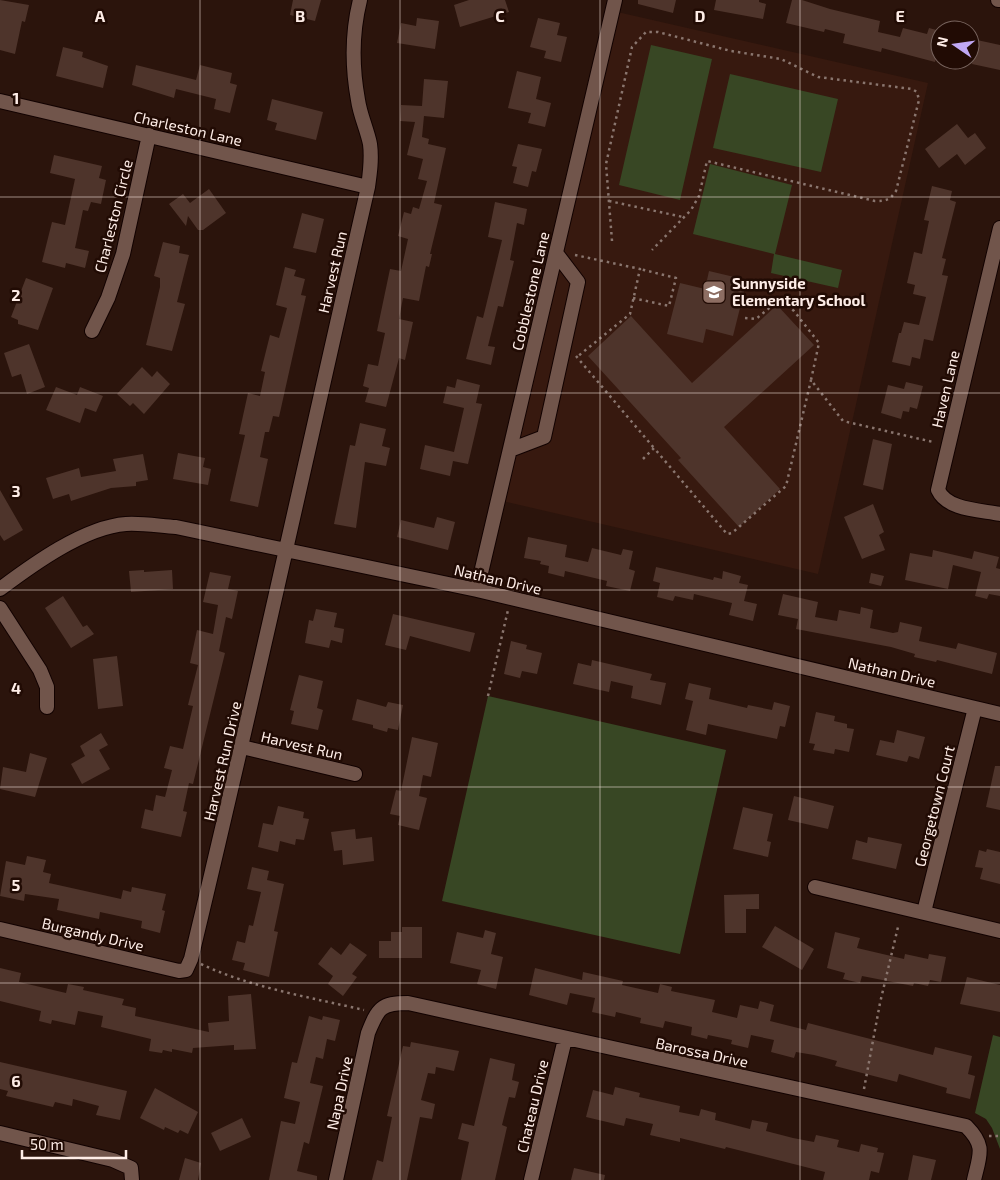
<svg xmlns="http://www.w3.org/2000/svg" width="1000" height="1180" viewBox="0 0 1000 1180" font-family="'Exo 2',sans-serif">
<style>
.built{fill:#37190f}
.green{fill:#384724}
.building{fill:#4e342b}
.lines{fill:none;stroke-linecap:round;stroke-linejoin:round}
.minor-casing{stroke:#120200;stroke-width:16}
.path{stroke:#8a766f;stroke-width:2.5;stroke-dasharray:2.5 4;stroke-linecap:butt}
.minor{stroke:#71554b;stroke-width:14}
.grid{fill:none;stroke:#feede7;stroke-width:1;stroke-opacity:0.55}
.labels{text-anchor:middle;dominant-baseline:central;stroke-width:5;stroke-linejoin:round;paint-order:stroke}
.street-label{font-size:15px;fill:#feede7;stroke:#210b04}
.poi-label{font-size:15px;font-weight:bold;fill:#feede7;stroke:#210b04;text-anchor:start}
.grid-label{font-size:16px;text-anchor:middle;font-weight:bold;fill:#feede7;stroke:#210b04;stroke-width:5;stroke-linejoin:round;paint-order:stroke}
</style>
<rect width="100%" height="100%" fill="#2b140c"/>
<path class="built" d="M613,11L928,83L818,574L498,500Z"/>
<path class="green" d="M651,45L712,59L680,200L619,185Z
M730,74L838,99L821,172L713,148Z
M710,164L792,185L775,254L842,270L838,288L771,273L774,254L693,234Z
M488,696L726,750L680,954L442,901Z
M993,1035L1000,1037V1149L992,1128L986,1119L975,1113Z"/>
<path class="building" d="M0,0L29,5L25,22L22,21L15,54L0,50Z
M293,0H321L315,21L290,15Z
M469,0H505L509,12L460,27L454,5Z
M638,0H676L673,13L638,4Z
M716,0H759V2L766,4L763,19L714,10Z
M792,0H802L830,9L880,21L878,32L900,37L903,28L927,34L929,28L940,31V43L935,62L882,48L881,52L843,43L845,34L825,29L824,32L786,23Z
M417,18L439,21L435,49L397,43L401,23L416,26Z
M538,18L560,23L557,35L567,37L561,62L544,58L546,51L530,47Z
M977,40L1000,45V70L972,64Z
M63,47L83,52L82,57L108,66L103,88L56,76Z
M136,65L196,80L200,65L232,73L230,83L237,85L230,113L214,109L216,99L176,89L174,98L132,85Z
M517,71L541,77L536,99L551,103L545,127L528,123L531,113L508,108Z
M424,79L448,81L444,118L424,116L422,137L429,139L428,144L446,148L434,203L442,205L430,254H432L429,267L426,266L419,301L403,298L399,319L413,322L405,360L399,358L386,407L365,402L369,388L363,386L368,364L378,366L385,333L377,331L390,269L401,271L408,239L398,236L404,212L411,214L413,207L419,209L427,181L418,179L423,159L407,155L415,122L400,121L401,105L422,106Z
M272,99L323,112L316,140L275,130L277,123L267,120Z
M957,124L968,138L975,133L986,148L965,165L957,154L939,168L925,149Z
M518,144L542,149L536,172L532,171L528,187L513,183L517,167L512,166Z
M54,155L102,166L99,178L106,180L101,204L91,202L88,211L83,210L75,248L89,251L85,268L66,263L65,268L42,262L52,222L65,225L75,179L50,173Z
M932,186L952,191L950,200L956,202L942,258L946,259L942,275L948,276L933,341L924,339L920,359L912,357L910,366L892,362L899,333H901L904,322L919,325L926,297L913,294L915,285L907,283L914,252L922,254L929,221L924,220Z
M209,189L226,213L203,230H198L188,216L186,226L169,204L183,194L190,203Z
M495,202L527,209L524,225L517,223L510,260L514,261L503,307L498,306L488,346L495,347L491,365L466,359L477,316L483,318L502,240L488,237Z
M302,213L324,219L316,253L293,248Z
M163,242L180,246L179,253L189,255L177,302L185,304L172,351L146,345L160,287V278L154,276Z
M285,267L296,270L294,276L305,279L301,295L306,296L279,417L273,416L269,432H265L260,457L268,459L258,507L230,501L245,435L239,434L248,393L260,396L265,372L261,371L270,335L279,338L287,308L276,305Z
M709,271L747,280L733,336L706,329L703,343L667,334L680,283L705,289Z
M26,278L53,288L38,330L18,324V320L11,317Z
M777,305L814,345L724,427L780,489L739,527L678,460L681,458L588,356L631,316L692,383Z
M29,344L45,387L27,394L21,374L12,377L4,353Z
M142,367L152,377L157,371L170,384L144,414L133,403L130,406L117,394Z
M457,379L480,385L476,403L482,404L468,464L453,461L450,476L420,469L425,445L454,452L464,408L443,403L447,386L455,388Z
M906,382L923,386L917,409L910,407L909,412L903,411L901,419L881,413L888,385L904,389Z
M56,387L77,395L80,387L103,396L96,412L85,408L80,423L46,410Z
M360,423L386,429L382,446L390,448L386,466L365,462L356,528L334,524L350,445L355,446Z
M873,439L892,444L883,490L863,485Z
M178,453L205,458L203,467L211,469L208,485L173,479Z
M143,454L148,480L136,482V486L111,488L71,501L69,494L53,499L46,478L79,468L81,477L116,471L113,459Z
M0,490L23,530L4,541L0,535Z
M873,504L884,532L879,535L885,550L862,559L844,517Z
M437,517L455,522L448,550L397,537L401,520L434,528Z
M528,537L567,545L565,557L588,562L592,548L621,555L623,549L633,551L629,569L635,571L630,591L606,586L607,581L565,571L564,577L548,573L549,566L540,564L541,561L524,558Z
M933,550L972,559L974,551L999,557L996,568L1000,569V596L989,594L987,599L975,596L981,572L953,565L948,589L905,580L910,553L932,557Z
M656,567L713,580L714,577L722,579L723,571L741,576L739,583L748,585L744,601L757,604L753,621L729,615L732,603L694,594L693,600L675,596L673,601L657,597L660,583L653,581Z
M144,570V572L172,570L173,589L131,592L129,571Z
M210,572L231,576L228,589L238,591L232,619L226,617L219,651L225,653L193,784L189,783L183,811L187,812L181,837L141,828L145,809L153,811L156,795L165,797L172,770L164,768L170,746L183,749L193,706L188,705L198,665L190,663L197,630L213,634L218,605L203,602Z
M871,573L884,576L881,586L869,583Z
M783,594L818,602L815,617L837,621L839,610L860,614L861,607L873,610L870,628L893,633L898,632L900,622L922,627L919,641L956,649L958,643L997,653L992,674L937,660L936,662L914,657L915,654L891,647L796,629L798,619L778,615Z
M63,596L83,627L87,625L94,634L71,648L45,608Z
M316,609L337,613L334,627L344,629L342,643L331,640L329,648L305,643L309,620L313,621Z
M393,614L475,633L470,652L410,636L406,650L385,645Z
M511,641L527,645L526,649L542,653L537,674L522,671L520,678L504,674Z
M117,656L123,706L98,709L93,659Z
M592,660L652,674L650,680L666,683L661,705L631,698L633,686L611,681L609,692L573,684L578,663L591,666Z
M299,675L323,681L317,708L323,710L318,730L291,724L294,711L290,710Z
M689,683L711,688L709,699L747,708L748,705L772,710L774,702L790,706L785,727L780,726L777,739L708,724L706,735L686,730L693,701L685,699Z
M357,699L386,707L388,702L403,705L398,730L388,728L387,732L373,728V725L352,720Z
M816,712L835,716L834,721L847,724V728L854,729L849,752L835,749L834,754L813,750L815,744L809,743Z
M897,730L925,737L919,759L909,756L907,762L876,755L880,740L894,743Z
M101,733L108,745L99,750L110,769L82,784L71,764L85,756L80,746Z
M412,737L438,743L431,777L423,775L419,796L427,798L419,830L398,825L400,816L390,814L396,790L401,791Z
M30,753L47,758L35,797L0,789L3,767L26,772Z
M995,766H1000V810L986,807Z
M794,796L834,806L828,829L788,820Z
M278,806L304,812L303,818L309,819L304,840L296,839L295,845L280,841L278,852L258,847L263,823L273,825Z
M743,807L773,814L767,841L771,842L768,857L733,849Z
M355,829L356,839L372,837L374,861L343,865L342,850L334,851L331,832Z
M868,837L902,844L896,869L852,859L856,840L867,843Z
M987,849L1000,852V884L980,879L983,868L975,867L979,850L986,852Z
M27,856L46,860L43,872L51,874L49,883L121,899L123,890L131,892L132,887L166,894L162,910L165,911L160,933L141,928L142,921L100,912L99,919L57,910L59,899L25,894L24,901L0,896L6,861L25,865Z
M252,867L269,871L267,880L284,884L274,931L278,932L269,977L243,970L245,963L232,960L237,941L245,943L249,925L253,926L261,892L247,889Z
M759,894V909H746V933H725L724,895Z
M775,926L814,949L802,970L762,947Z
M402,927H422V958H379V941H391V932H402Z
M485,930L496,933L491,954L503,957L496,989L477,984L481,970L450,963L457,932L483,938Z
M835,932L860,938L857,948L904,959L905,954L928,959L929,954L946,957L941,982L930,980L928,986L914,983L913,986L862,976L860,983L843,979L845,973L827,968Z
M350,943L367,955L352,974L357,977L343,996L328,984L333,976L318,964L331,947L341,955Z
M0,968L21,973L19,982L66,993L68,984L84,987L83,990L124,999L122,1005L136,1008L135,1016L209,1032L208,1023L229,1021L228,996L251,994L256,1049L234,1050V1045L193,1048L192,1053L172,1049V1052L163,1050L162,1053L149,1051L151,1039L101,1027L103,1016L78,1011L75,1025L52,1020L51,1024L39,1021L41,1011L0,1001Z
M535,968L582,980L583,972L623,981L622,985L658,993L660,984L672,987L671,991L715,1000L712,1012L737,1018L740,1005L758,1009L760,1001L774,1005L770,1021L806,1030L808,1023L933,1055L935,1047L972,1056L968,1074L975,1076L970,1099L946,1093L947,1088L899,1074L897,1082L835,1066L837,1061L814,1055L796,1052L794,1058L771,1052L774,1040L751,1035L748,1048L731,1044L732,1040L708,1035L707,1039L691,1035L692,1027L665,1021L663,1028L640,1023L641,1018L616,1012L615,1017L592,1012L595,998L570,993L567,1005L529,995Z
M967,977L1000,985V1012L960,1004Z
M309,1016L322,1020L323,1016L340,1020L335,1041L327,1039L323,1059L316,1057L310,1083L323,1086L309,1144L304,1142L297,1171L317,1176V1180H269L281,1121L295,1124L300,1102L284,1098L292,1062L297,1063Z
M411,1042L459,1051L454,1071L436,1067L435,1074L428,1073L421,1100L435,1104L432,1119L420,1117L407,1180H372L377,1160L383,1162L392,1117L387,1116L403,1046L410,1047Z
M490,1058L515,1064L512,1080L519,1082L515,1098L509,1097L502,1125L507,1127L495,1180H461L469,1142L458,1139L462,1123L474,1126Z
M0,1062L127,1091L120,1120L96,1115L99,1106L73,1099L72,1106L55,1102L53,1107L6,1096L8,1091L0,1089Z
M615,1087L640,1093L639,1097L680,1106L679,1112L699,1116L701,1109L716,1113L715,1120L750,1129L752,1120L768,1123L766,1131L793,1138L814,1142L816,1135L839,1140L837,1147L859,1152L861,1144L878,1148L877,1152L884,1153L879,1173L871,1171L869,1180H823L825,1172L726,1147L725,1149L680,1138V1142L650,1135L653,1124L626,1118L624,1126L586,1117L593,1090L613,1095Z
M155,1088L198,1112L188,1134L180,1130L178,1133L165,1127L164,1130L140,1118Z
M242,1118L251,1137L220,1151L211,1133Z
M913,1155L936,1160L931,1180H908Z
M185,1158L201,1163L198,1180H179Z
M574,1168L605,1175L604,1180H571Z"/>
<g class="lines">
<g class="minor-casing">
<path id="minor" d="M998,0H1000
M0,101L368,187
M1000,228L938,490C947,510 980,510 1000,514
M92,331L108,298L123,254L149,135
M510,450L544,437L578,282L556,253
M0,589C32,565 84,527 126,524C142,523 160,526 176,527L477,590L1000,714
M477,590L615,0
M0,608L40,670L47,687V707
M242,747L355,774
M815,887L1000,931
M924,912L975,708
M0,929L179,971L186,970L191,959C253,703 309,444 368,187C370,173 372,159 370,144C367,129 360,115 358,100C352,67 352,32 360,0
M0,1133L113,1160L131,1168L132,1180
M336,1180L368,1033C378,1008 381,1003 408,1003L966,1126C986,1146 980,1154 974,1180
M531,1180L565,1039"/>
</g>
<path class="path" d="M609,201L683,217
M612,241L606,164L632,47L646,32H658L731,51L781,59L818,77L912,89L917,92L919,100L896,191C890,200 886,201 875,201L707,161L699,196L691,210L652,250
M575,255L640,269L630,314L577,357
M633,298L669,306L676,278L640,269
M745,318L756,319L780,299L794,311L819,343L811,380L843,421L933,442
M576,356L654,448
M643,459L654,448L727,534L732,533L786,486L811,380
M488,696L508,610
M201,964C249,987 313,998 364,1010
M864,1089L880,1003L898,927
M989,1136H1000"/>
<use href="#minor" class="minor"/>
</g>
<path class="grid" d="M200,0V1180M400,0V1180M600,0V1180M800,0V1180M0,197H1000M0,393H1000M0,590H1000M0,787H1000M0,983H1000"/>
<defs>
<g id="school-square" transform="scale(1.25)"><rect x="-9" y="-9" width="18" height="18" rx="4" fill="#8d6e63" stroke="#210b04"/><path d="M0-5L7-2L0 1L-7-2ZM-4 1L0 2.5L4 1V4Q0 6-4 4Z" fill="#fff"/></g>
</defs>
<g fill-rule="evenodd">
<use href="#school-square" x="714" y="292"/>
</g>
<g class="labels">
<g class="street-label">
<text transform="translate(188 128) rotate(13)">Charleston Lane</text>
<text transform="translate(113 216) rotate(-76)">Charleston Circle</text>
<text transform="translate(332 272) rotate(-77)">Harvest Run</text>
<text transform="translate(530 291) rotate(-77)">Cobblestone Lane</text>
<text transform="translate(945 389) rotate(-77)">Haven Lane</text>
<text transform="translate(498 579) rotate(13)">Nathan Drive</text>
<text transform="translate(892 672) rotate(13)">Nathan Drive</text>
<text transform="translate(302 745) rotate(13)">Harvest Run</text>
<text transform="translate(222 761) rotate(-77)">Harvest Run Drive</text>
<text transform="translate(934 806) rotate(-76)">Georgetown Court</text>
<text transform="translate(93 934) rotate(13)">Burgandy Drive</text>
<text transform="translate(702 1052) rotate(12)">Barossa Drive</text>
<text transform="translate(339 1093) rotate(-78)">Napa Drive</text>
<text transform="translate(532 1106) rotate(-77)">Chateau Drive</text>
</g>
<g class="poi-label">
<text x="732" y="283">Sunnyside<tspan x="732" dy="17">Elementary School</tspan></text>
</g>
</g>
<g class="grid-label">
<text x="100" y="22">A</text>
<text x="300" y="22">B</text>
<text x="500" y="22">C</text>
<text x="700" y="22">D</text>
<text x="900" y="22">E</text>
<text x="16" y="104">1</text>
<text x="16" y="301">2</text>
<text x="16" y="497">3</text>
<text x="16" y="694">4</text>
<text x="16" y="891">5</text>
<text x="16" y="1087">6</text>
</g>
<g transform="translate(955 45) rotate(283)"><circle r="24" fill="#210b04" stroke="#79655f"/>
<path d="M0-4L9 19L0 12L-9 19Z" fill="#c0a8f4"/>
<text y="-8" font-size="14" font-weight="bold" text-anchor="middle" fill="#feede7">N</text>
</g>
<path d="M22 1150v8h104v-8" fill="none" stroke="#feede7" stroke-width="2.5"/>
<text x="30" y="1150" font-size="15" fill="#feede7" stroke="#210b04" stroke-width="4" paint-order="stroke">50 m</text>
</svg>
